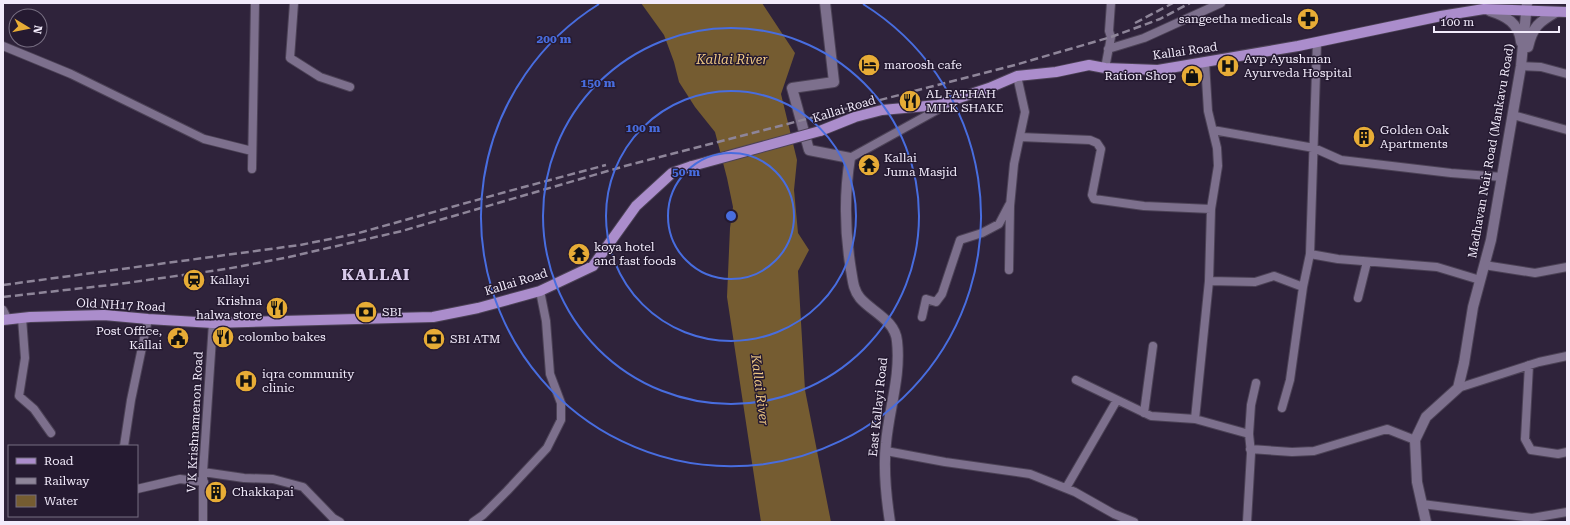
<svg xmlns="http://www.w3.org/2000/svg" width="1570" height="525" viewBox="0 0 1570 525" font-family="'Roboto Serif',serif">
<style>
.water{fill:#755c31}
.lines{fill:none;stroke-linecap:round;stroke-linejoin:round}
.street-casing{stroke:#4c4256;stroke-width:10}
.secondary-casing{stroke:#4c4256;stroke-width:12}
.primary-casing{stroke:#4c4256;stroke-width:12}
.street{stroke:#7d708d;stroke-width:8}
.secondary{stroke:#7d708d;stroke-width:10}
.primary{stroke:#ab8dcc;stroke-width:10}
.rail{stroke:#8e8599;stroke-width:2.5;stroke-dasharray:8 4;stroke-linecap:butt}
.primary-bridge-casing{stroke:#4c4256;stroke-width:12;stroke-linecap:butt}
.primary-bridge{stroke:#ab8dcc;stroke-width:10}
.ring{fill:none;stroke:#486ddf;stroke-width:2}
.labels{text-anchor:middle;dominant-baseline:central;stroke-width:3;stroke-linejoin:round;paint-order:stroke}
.poi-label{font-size:12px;fill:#f2ebfb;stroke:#251a31;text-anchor:start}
.street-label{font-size:12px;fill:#f2ebfb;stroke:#251a31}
.water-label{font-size:13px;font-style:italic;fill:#f0c883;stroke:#251a31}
.district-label{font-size:16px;font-weight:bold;letter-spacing:1px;fill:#d9cbeb;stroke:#251a31}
.centre{fill:#486ddf;stroke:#251a31;stroke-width:2}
.ring-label{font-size:12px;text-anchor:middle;font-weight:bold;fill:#486ddf;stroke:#251a31;stroke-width:3;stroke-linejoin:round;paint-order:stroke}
</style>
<rect width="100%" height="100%" fill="#2f233b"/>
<path class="water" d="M641,3H762L795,53L781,94L797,160L794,190L798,233L809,250L798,271L805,390L831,522H761L727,297L730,228L733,207L727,178L715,132L695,107L679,82L674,62L664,35Z"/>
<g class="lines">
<g class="street-casing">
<path id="street" d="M294,3L290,58L320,77L350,87
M3,46L71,74L204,139L252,151
M1108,49L1144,38L1221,3
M1521,66L1541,67L1567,74
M1105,68L1111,37L1109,31L1111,3
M1513,115L1567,130
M1213,130L1314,148L1341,160L1451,173L1502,177
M1020,137L1090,140L1097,143L1101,149L1092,195L1094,199L1144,206L1211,209
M850,158L946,105
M252,169L255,3
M1310,254L1338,259L1437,267L1480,280
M1484,265L1535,273L1567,267
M1009,270L1010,206L1014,164L1025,112L1017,76
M1209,281L1255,282L1274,276L1303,287L1290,380L1282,408
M1303,287L1310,254L1317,42
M1358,298L1367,262
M3,310L8,320
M922,317L926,299L936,302L942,294L960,240L982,233L999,224L1009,205
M22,318L25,358L19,396L34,409L51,433
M1529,365L1525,439L1531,450L1558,454L1567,452
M1076,380L1151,416L1195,419L1249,434
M1458,388L1539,362L1567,356
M1144,413L1153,346
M1195,419L1209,281L1211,209L1218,166L1217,148L1208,111L1205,62
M124,446L131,400L148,319
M1250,449L1292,452L1314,451L1387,429L1415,440
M886,451L945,462L1030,474L1075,492L1114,514L1134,522
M203,472L244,478L273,479L303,487L333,518L340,522
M1066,488L1117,400
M137,489L180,479L204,482
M1422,504L1532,518L1567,512
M203,522V472L213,323
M473,522L483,515L507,491L547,448L561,420V403L550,374L546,321L540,291
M1247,522L1251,453L1249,434L1251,405L1256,383"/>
</g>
<g class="secondary-casing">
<path id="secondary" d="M825,3L834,82L792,88L809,150L850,158C844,195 845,233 851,270C853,281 853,289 860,298C872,312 895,320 897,341C901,376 889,409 886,443C883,470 886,496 890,522
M1490,11C1506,16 1519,23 1521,42
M1528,47C1533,26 1539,22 1556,12
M1426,522L1417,482L1415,440L1426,417L1458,388L1464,363L1473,307L1491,240L1521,66L1527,3"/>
</g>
<g class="primary-casing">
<path id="primary" d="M820,131L855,117L882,110L938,105L989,88L1017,76L1056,72L1089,65L1105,68L1158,70L1298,46L1441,16L1484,9L1567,12
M3,320L30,317L104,315L148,319L213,323L394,318L433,317L478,308L540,291L593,266L636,206L672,173L692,166"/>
</g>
<use href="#street" class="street"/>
<use href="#secondary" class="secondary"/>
<use href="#primary" class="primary"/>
<path class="rail" d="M1135,23L1173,3
M3,285L300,245L355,234L509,191L606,165
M3,297L119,284L226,269L289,257L402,231L625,166L1015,65L1111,37L1160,19L1190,3"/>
<g class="primary-bridge-casing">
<path id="primary-bridge" d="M692,166L820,131"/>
</g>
<use href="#primary-bridge" class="primary-bridge"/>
</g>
<g class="ring">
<circle cx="731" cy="216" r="63"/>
<circle cx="731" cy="216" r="125"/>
<circle cx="731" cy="216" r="188"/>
<path d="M863 4A250 250 0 1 1 599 4"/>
</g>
<defs>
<g id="pharmacy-disc" transform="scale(1.15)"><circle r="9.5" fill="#e7ac36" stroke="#251a31"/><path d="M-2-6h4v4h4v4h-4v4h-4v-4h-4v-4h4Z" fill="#111"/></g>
<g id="hotel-disc" transform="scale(1.15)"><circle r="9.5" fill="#e7ac36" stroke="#251a31"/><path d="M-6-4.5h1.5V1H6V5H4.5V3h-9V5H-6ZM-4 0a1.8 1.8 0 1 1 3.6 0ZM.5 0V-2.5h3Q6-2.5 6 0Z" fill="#111"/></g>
<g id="hospital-disc" transform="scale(1.15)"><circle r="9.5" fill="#e7ac36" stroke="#251a31"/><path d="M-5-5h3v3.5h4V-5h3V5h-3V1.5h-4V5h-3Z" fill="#111"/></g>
<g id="shop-disc" transform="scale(1.15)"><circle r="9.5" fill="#e7ac36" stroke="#251a31"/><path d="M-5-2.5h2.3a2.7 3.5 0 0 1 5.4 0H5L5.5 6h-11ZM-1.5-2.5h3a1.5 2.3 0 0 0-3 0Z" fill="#111"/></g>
<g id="restaurant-disc" transform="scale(1.15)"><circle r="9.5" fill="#e7ac36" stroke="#251a31"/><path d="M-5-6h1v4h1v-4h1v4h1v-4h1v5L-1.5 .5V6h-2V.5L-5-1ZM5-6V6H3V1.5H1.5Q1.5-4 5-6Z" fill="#111"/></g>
<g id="building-disc" transform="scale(1.15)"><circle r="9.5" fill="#e7ac36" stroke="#251a31"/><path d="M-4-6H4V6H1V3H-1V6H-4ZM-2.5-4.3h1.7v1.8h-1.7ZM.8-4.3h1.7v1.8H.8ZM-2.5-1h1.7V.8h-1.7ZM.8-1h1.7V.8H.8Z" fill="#111"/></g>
<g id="temple-disc" transform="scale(1.15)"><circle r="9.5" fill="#e7ac36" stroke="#251a31"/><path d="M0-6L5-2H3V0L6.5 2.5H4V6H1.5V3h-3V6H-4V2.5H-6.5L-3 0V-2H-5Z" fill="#111"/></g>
<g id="station-disc" transform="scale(1.15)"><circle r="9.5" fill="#e7ac36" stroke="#251a31"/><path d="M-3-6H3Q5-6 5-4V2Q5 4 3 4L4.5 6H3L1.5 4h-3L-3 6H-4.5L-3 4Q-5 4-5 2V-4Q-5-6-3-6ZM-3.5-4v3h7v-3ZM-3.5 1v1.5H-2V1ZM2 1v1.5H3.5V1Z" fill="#111"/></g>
<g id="bank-disc" transform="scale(1.15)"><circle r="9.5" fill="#e7ac36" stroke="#251a31"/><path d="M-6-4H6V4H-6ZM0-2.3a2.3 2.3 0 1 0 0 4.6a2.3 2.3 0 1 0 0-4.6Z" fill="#111"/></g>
<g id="civic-disc" transform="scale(1.15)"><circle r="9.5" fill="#e7ac36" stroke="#251a31"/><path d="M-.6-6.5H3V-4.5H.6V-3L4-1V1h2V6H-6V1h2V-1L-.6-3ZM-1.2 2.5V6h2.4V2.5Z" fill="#111"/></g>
</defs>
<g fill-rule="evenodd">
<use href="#pharmacy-disc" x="1308" y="19"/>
<use href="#hotel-disc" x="869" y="65"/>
<use href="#hospital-disc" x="1228" y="66"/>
<use href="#shop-disc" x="1192" y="76"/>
<use href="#restaurant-disc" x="910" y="101"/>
<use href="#building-disc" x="1364" y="137"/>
<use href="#temple-disc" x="869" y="165"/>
<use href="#temple-disc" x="579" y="254"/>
<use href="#station-disc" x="194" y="280"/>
<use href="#restaurant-disc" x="277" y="308"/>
<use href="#bank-disc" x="366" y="312"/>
<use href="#restaurant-disc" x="223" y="337"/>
<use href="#civic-disc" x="178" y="338"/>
<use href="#bank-disc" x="434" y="339"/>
<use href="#hospital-disc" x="246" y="381"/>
<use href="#building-disc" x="216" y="492"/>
</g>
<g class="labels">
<g class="poi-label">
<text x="1292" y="19" text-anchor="end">sangeetha medicals</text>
<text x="1244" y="59">Avp Ayushman<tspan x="1244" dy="14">Ayurveda Hospital</tspan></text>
<text x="884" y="65">maroosh cafe</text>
<text x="1176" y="76" text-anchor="end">Ration Shop</text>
<text x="926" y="94">AL FATHAH<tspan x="926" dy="14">MILK SHAKE</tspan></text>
<text x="1380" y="130">Golden Oak<tspan x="1380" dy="14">Apartments</tspan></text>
<text x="884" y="158">Kallai<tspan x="884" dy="14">Juma Masjid</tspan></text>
<text x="594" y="247">koya hotel<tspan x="594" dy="14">and fast foods</tspan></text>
<text x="210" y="280">Kallayi</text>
<text x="262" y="301" text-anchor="end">Krishna<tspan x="262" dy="14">halwa store</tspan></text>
<text x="382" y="312">SBI</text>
<text x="162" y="331" text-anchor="end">Post Office,<tspan x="162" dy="14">Kallai</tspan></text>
<text x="238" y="337">colombo bakes</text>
<text x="450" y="339">SBI ATM</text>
<text x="262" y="374">iqra community<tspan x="262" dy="14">clinic</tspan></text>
<text x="232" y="492">Chakkapai</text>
</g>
<g class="street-label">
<text transform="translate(1185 51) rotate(-8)">Kallai Road</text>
<text transform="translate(844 109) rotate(-17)">Kallai Road</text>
<text transform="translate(1491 151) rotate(-80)">Madhavan Nair Road (Mankavu Road)</text>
<text transform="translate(516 282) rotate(-17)">Kallai Road</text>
<text transform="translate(121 305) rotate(3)">Old NH17 Road</text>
<text transform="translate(878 407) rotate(-84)">East Kallayi Road</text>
<text transform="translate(195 422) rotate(-87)">V K Krishnamenon Road</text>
</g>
<g class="water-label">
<text x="732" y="59">Kallai River</text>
<text transform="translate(760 390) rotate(83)">Kallai River</text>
</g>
<g class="district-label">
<text x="376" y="274">KALLAI</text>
</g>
</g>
<circle cx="731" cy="216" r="6" class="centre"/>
<g class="ring-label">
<text x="554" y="43">200 m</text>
<text x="598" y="87">150 m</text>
<text x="643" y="132">100 m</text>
<text x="686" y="176">50 m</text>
</g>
<rect width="1570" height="525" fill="none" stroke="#f2ebfb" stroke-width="8"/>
<rect x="8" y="445" width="130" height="72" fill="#251a31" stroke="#776e82"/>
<rect x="16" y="458" width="20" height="6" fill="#ab8dcc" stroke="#776e82"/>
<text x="44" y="465" font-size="12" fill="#f2ebfb">Road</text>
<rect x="16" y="478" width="20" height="6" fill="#8e8599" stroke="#776e82"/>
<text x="44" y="485" font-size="12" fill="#f2ebfb">Railway</text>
<rect x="16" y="495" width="20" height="12" fill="#755c31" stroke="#776e82"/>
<text x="44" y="505" font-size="12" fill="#f2ebfb">Water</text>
<g transform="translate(28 28) rotate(100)"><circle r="19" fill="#251a31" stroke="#776e82"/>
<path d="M0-3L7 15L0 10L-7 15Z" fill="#e7ac36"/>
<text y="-6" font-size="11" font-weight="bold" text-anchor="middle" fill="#f2ebfb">N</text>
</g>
<path d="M1434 26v6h125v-6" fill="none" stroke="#f2ebfb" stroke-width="2"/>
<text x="1440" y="26" font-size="12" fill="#f2ebfb" stroke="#251a31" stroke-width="3" paint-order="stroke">100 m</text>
</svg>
